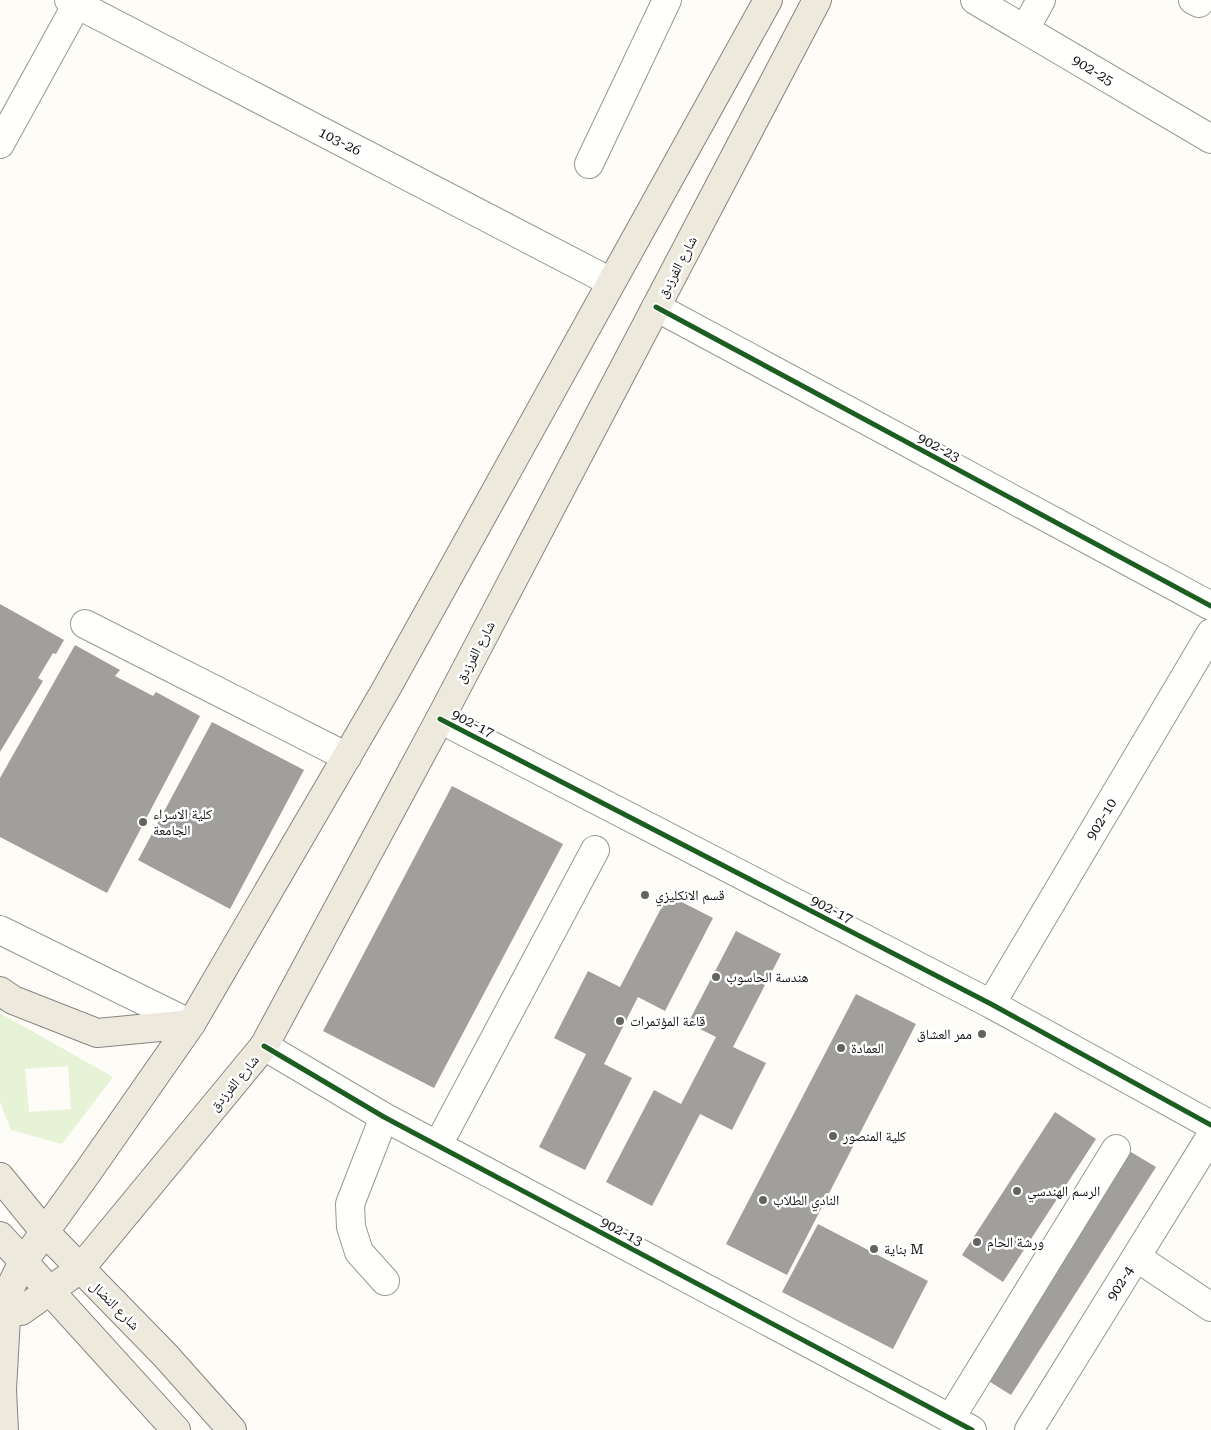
<svg xmlns="http://www.w3.org/2000/svg" width="1211" height="1430" viewBox="0 0 1211 1430" font-family="'Roboto Serif','Noto Naskh Arabic',serif">
<style>
.green{fill:#e7f3d7;fill-rule:evenodd}
.building{fill:#a19f9c}
.lines{fill:none;stroke-linecap:round;stroke-linejoin:round}
.minor-casing{stroke:#979795;stroke-width:30}
.major-casing{stroke:#858482;stroke-width:30}
.minor{stroke:#fffffe;stroke-width:28}
.major{stroke:#ede9dc;stroke-width:28}
.cycleway-casing{stroke:#fff;stroke-width:8}
.cycleway{stroke:#1b5e20;stroke-width:5}
.poi-dot{fill:#646362;stroke:#fff;stroke-width:2}
.labels{text-anchor:middle;dominant-baseline:central;stroke-width:5;stroke-linejoin:round;paint-order:stroke}
.street-label{font-size:14px;fill:#111;stroke:#fff}
.poi-label{font-size:14px;fill:#111;stroke:#fff;text-anchor:start}
</style>
<rect width="100%" height="100%" fill="#fdfcf7"/>
<path class="green" d="M0,1013L113,1077L62,1144L11,1130L0,1102ZM68,1066L71,1109L29,1112L25,1069Z"/>
<path class="building" d="M0,604L64,640L56,654L53,653L38,678L43,681L0,752Z
M75,645L120,670L115,676L153,696L156,692L200,716L107,893L0,837V778Z
M212,722L304,770L230,909L138,860Z
M452,786L563,844L434,1088L323,1031Z
M668,895L713,918L665,1011L638,997L604,1064L632,1078L585,1170L539,1147L586,1054L554,1038L588,971L620,987Z
M736,931L781,954L733,1047L766,1063L732,1130L700,1114L652,1206L606,1182L654,1090L681,1104L716,1037L688,1023Z
M856,994L916,1024L787,1275L726,1244Z
M1055,1112L1096,1139L1003,1282L962,1255Z
M1131,1152L1156,1167L1011,1395L987,1380Z
M818,1224L928,1281L893,1349L782,1292Z"/>
<g class="lines">
<g class="minor-casing">
<path id="minor" d="M69,0L611,282
M975,0L1211,139
M1193,0L1199,3
M1025,29L1041,0
M0,144L77,4
M589,164L667,0
M656,307L1211,606
M85,624L347,757
M440,719L991,1004L1211,1125
M0,930L191,1024
M991,1004L1211,633
M264,1046L384,1117L972,1430
M384,1117L350,1204L351,1227L359,1252L385,1281
M438,1145L595,850
M1136,1257L1211,1307
M950,1419L1116,1149
M1029,1430L1211,1136"/>
</g>
<g class="major-casing">
<path id="major" d="M0,991L13,1000L97,1033L191,1024
M0,1177L44,1231L165,1355L232,1430
M0,1236L176,1430
M7,1313L21,1311L80,1269L264,1046L440,719L817,0
M4,1430L2,1390L7,1300L10,1288L23,1262L87,1173L191,1024L385,691L768,0"/>
</g>
<use href="#minor" class="minor"/>
<use href="#major" class="major"/>
<g class="cycleway-casing">
<path id="cycleway" d="M656,307L1211,606
M440,719L991,1004L1211,1125
M264,1046L384,1117L972,1430"/>
</g>
<use href="#cycleway" class="cycleway"/>
</g>
<g class="poi-dot">
<circle cx="143" cy="822" r="5"/>
<circle cx="645" cy="895" r="5"/>
<circle cx="716" cy="977" r="5"/>
<circle cx="620" cy="1021" r="5"/>
<circle cx="982" cy="1034" r="5"/>
<circle cx="841" cy="1048" r="5"/>
<circle cx="833" cy="1136" r="5"/>
<circle cx="1017" cy="1191" r="5"/>
<circle cx="763" cy="1200" r="5"/>
<circle cx="977" cy="1242" r="5"/>
<circle cx="874" cy="1249" r="5"/>
</g>
<g class="labels">
<g class="street-label">
<text transform="translate(1093 70) rotate(31)">902-25</text>
<text transform="translate(340 141) rotate(27)">103-26</text>
<text transform="translate(677 267) rotate(-62)">شارع الفرزدق</text>
<text transform="translate(939 447) rotate(28)">902-23</text>
<text transform="translate(475 652) rotate(-62)">شارع الفرزدق</text>
<text transform="translate(473 723) rotate(27)">902-17</text>
<text transform="translate(1101 819) rotate(-59)">902-10</text>
<text transform="translate(832 909) rotate(27)">902-17</text>
<text transform="translate(234 1083) rotate(-50)">شارع الفرزدق</text>
<text transform="translate(622 1231) rotate(28)">902-13</text>
<text transform="translate(1120 1283) rotate(-58)">902-4</text>
<text transform="translate(115 1305) rotate(45)">شارع النضال</text>
</g>
<g class="poi-label">
<text x="153" y="814">كلية الاسراء<tspan x="153" dy="16">الجامعة</tspan></text>
<text x="655" y="895">قسم الانكليزي</text>
<text x="726" y="977">هندسة الحاسوب</text>
<text x="630" y="1021">قاعة المؤتمرات</text>
<text x="972" y="1034" text-anchor="end">ممر العشاق</text>
<text x="851" y="1048">العمادة</text>
<text x="843" y="1136">كلية المنصور</text>
<text x="1027" y="1191">الرسم الهندسي</text>
<text x="773" y="1200">النادي الطلاب</text>
<text x="987" y="1242">ورشة الحام</text>
<text x="884" y="1249">بناية M</text>
</g>
</g>
</svg>
